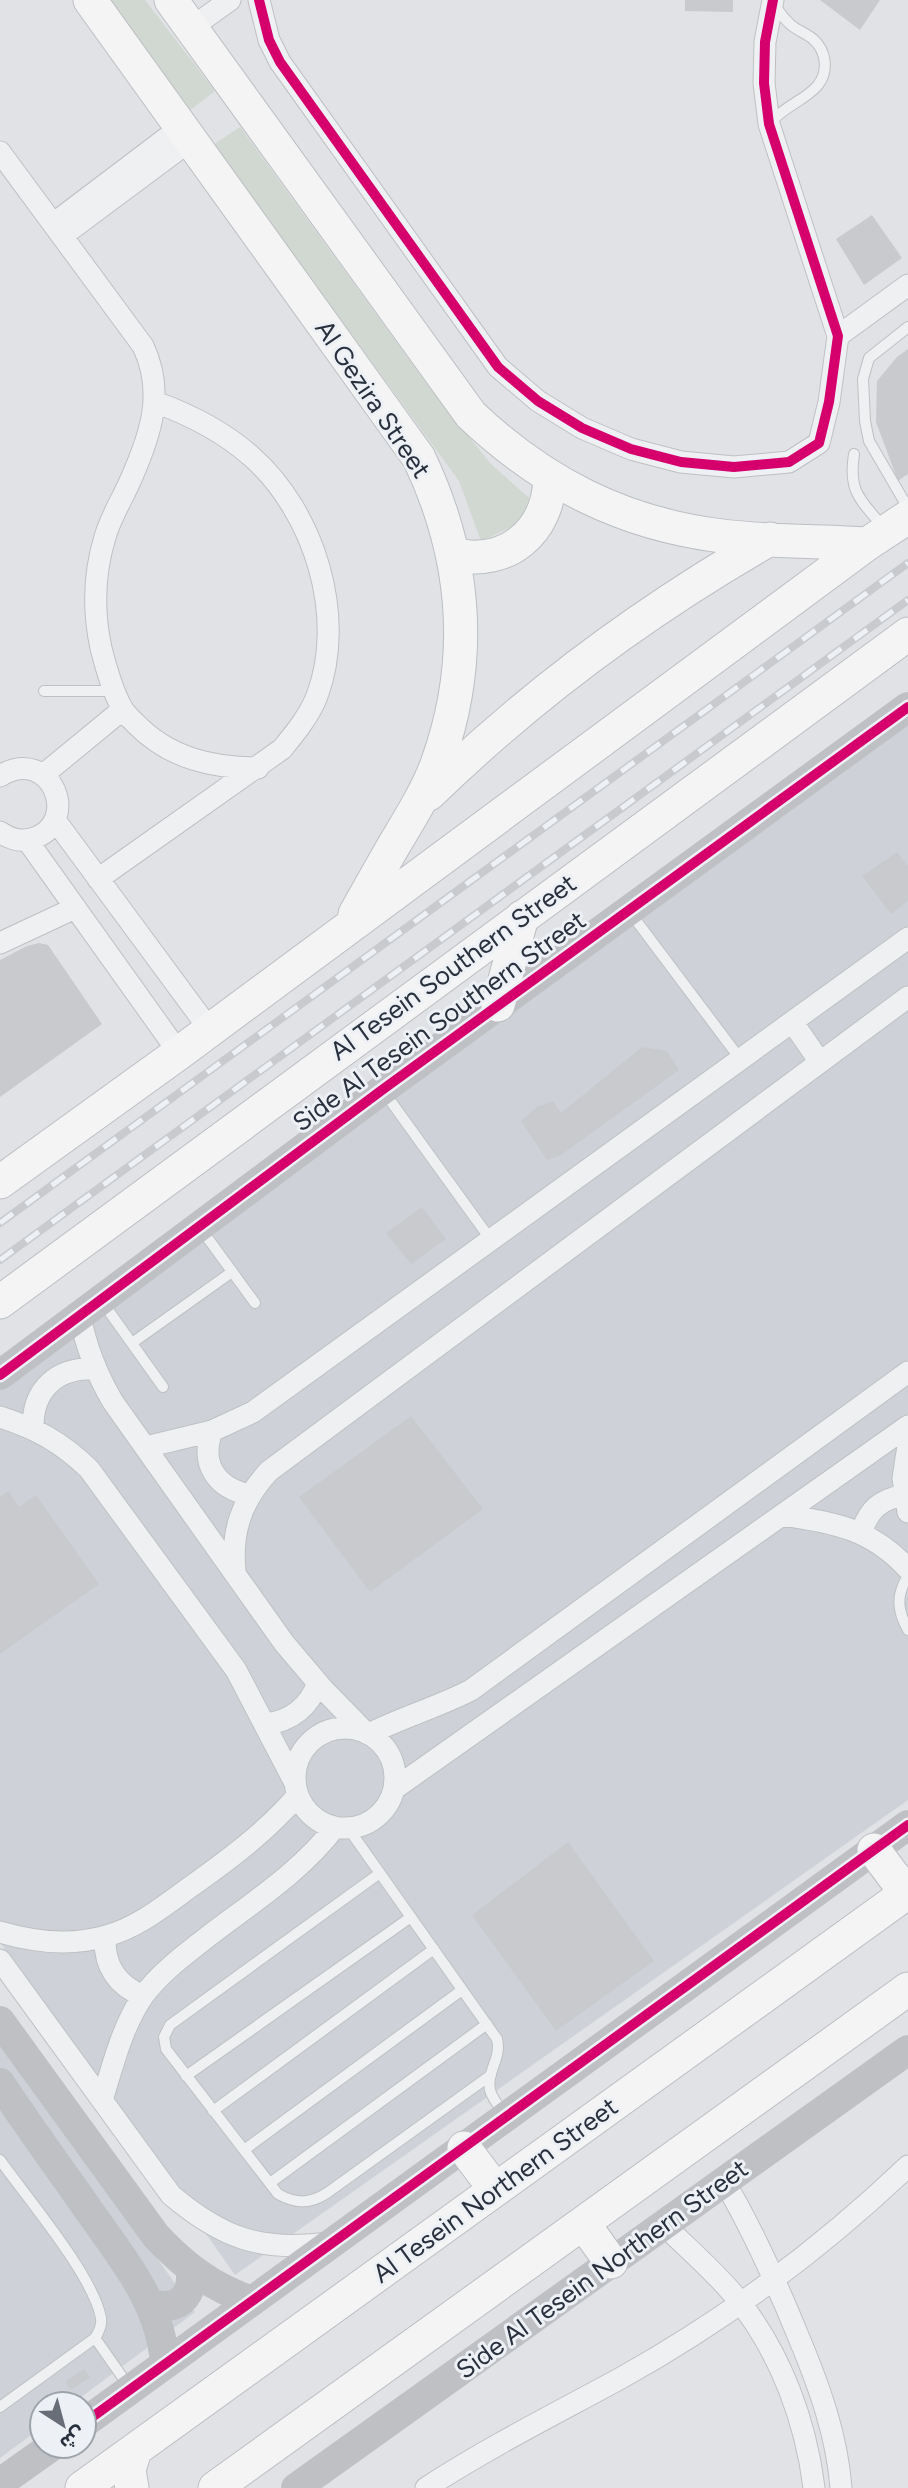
<svg xmlns="http://www.w3.org/2000/svg" width="908" height="2488" viewBox="0 0 908 2488" font-family="Figtree,'Noto Sans Arabic',sans-serif">
<style>
.built{fill:#ced2d8}
.green{fill:#d1d8d1}
.building{fill:#c8cacd}
.lines{fill:none;stroke-linecap:round;stroke-linejoin:round}
.lane-casing{stroke:#bec0c3;stroke-width:12}
.street-casing{stroke:#bec0c3;stroke-width:23}
.primary-casing{stroke:#bcbfc3;stroke-width:35}
.lane{stroke:#eff0f1;stroke-width:10}
.street{stroke:#eff0f1;stroke-width:21}
.secondary{stroke:#bec0c4;stroke-width:30}
.primary{stroke:#f4f4f5;stroke-width:33}
.rail-casing{stroke:#c8cacd;stroke-width:8}
.rail{stroke:#edf1f5;stroke-width:5;stroke-dasharray:16;stroke-linecap:butt}
.cycleway-casing{stroke:#edf1f5;stroke-width:15}
.cycleway{stroke:#d6006c;stroke-width:10}
.labels{text-anchor:middle;dominant-baseline:central;stroke-width:6;stroke-linejoin:round;paint-order:stroke}
.street-label{font-size:26px;fill:#28303d;stroke:#edf1f5}
</style>
<rect width="100%" height="100%" fill="#e0e2e5"/>
<path class="built" d="M908,720V1800L235,2275L0,1942V1371Z
M0,2035L195,2312L72,2404H42V2427L0,2458Z"/>
<path class="green" d="M110,0H145L215,91L188,112Z
M240,127L429,387L490,463L529,498L520,523L481,541L459,481L213,145Z"/>
<path class="building" d="M685,0H733V12L685,11Z
M820,0H880L860,30Z
M872,215L902,258L864,285L836,239Z
M908,349V474L898,481L876,422L877,381L897,357Z
M897,852L908,866V901L891,914L862,876Z
M39,943L48,945L102,1024L0,1097V960L27,946Z
M642,1047L667,1051L679,1070L561,1155L547,1160L521,1121L537,1107L553,1101L561,1113Z
M422,1207L446,1239L411,1264L386,1233Z
M411,1416L483,1509L370,1592L299,1497Z
M8,1491L19,1507L36,1495L99,1584L0,1654V1497Z
M568,1842L654,1961L556,2031L472,1915Z
M84,2369L90,2377L71,2390L65,2382Z"/>
<g class="lines">
<g class="lane-casing">
<path id="lane" d="M771,122C784,106 806,100 818,85C829,71 826,51 814,40C808,34 798,31 791,25C784,19 779,12 774,4
M908,327L869,358L863,379L865,421L869,441L908,508
M854,454C848,493 861,500 884,528
M44,691H115
M629,911L741,1060
M384,1092L491,1240
M201,1229L255,1303
M103,1303L163,1387
M132,1343L232,1272
M908,1576C896,1595 897,1610 908,1630
M348,1828L497,2039C502,2058 486,2072 490,2090C492,2099 500,2108 506,2115
M380,1873L170,2025L164,2037L166,2049L278,2194C296,2204 310,2204 327,2193L491,2075
M186,2076L411,1917
M213,2111L434,1949
M244,2150L462,1990
M0,2160C27,2198 93,2275 101,2318C102,2325 99,2332 95,2338L0,2407
M270,2183L487,2024
M95,2338L130,2388"/>
</g>
<g class="street-casing">
<path id="street" d="M259,0L269,40L280,62L498,367L538,401L582,428L631,449L681,462L734,467L789,462L819,443L829,402L838,336L769,124L764,83L765,42L773,0
M191,28L230,0
M0,152L143,346C165,392 151,434 131,479C123,498 111,516 105,537C94,573 93,611 101,648C106,668 112,690 122,708C125,714 131,719 136,724C169,758 212,768 258,768
M53,224L181,127
M62,236L191,140
M838,336L908,285
M43,775L122,710
M0,776C52,744 83,825 31,839C20,842 10,839 0,832
M55,820L210,1030
M27,840L179,1053
M98,879L282,749C296,732 309,716 317,696C347,616 314,512 252,457C223,431 191,415 155,402
M0,943L75,908
M793,1023L820,1062
M80,1316C86,1347 97,1375 113,1402L284,1643L323,1689L365,1732
M0,1417C37,1429 61,1442 89,1469L236,1670L295,1783
M33,1429C32,1389 57,1367 96,1369
M212,1431C200,1464 216,1488 250,1495
M908,1446L903,1478L908,1512
M146,1447L212,1431L253,1412L908,938
M782,1515C833,1522 872,1529 908,1569
M861,1534C868,1509 881,1499 905,1495
M235,1571C231,1531 242,1500 269,1471L908,997
M266,1724C291,1721 309,1707 318,1683
M295 1778a50 50 0 1 1 100 0a50 50 0 1 1-100 0Z
M369,1734C403,1717 438,1707 471,1690L908,1372
M394,1789L908,1426
M0,1932C34,1942 72,1946 106,1936C139,1927 165,1905 193,1885C231,1858 267,1831 298,1795
M105,1937C104,1966 117,1985 143,1996
M0,1960L171,2195C223,2239 262,2252 330,2243
M102,2100C113,2065 122,2027 143,1996C160,1973 183,1956 206,1938C250,1904 301,1872 335,1827
M724,2181C754,2232 777,2284 799,2338C819,2386 837,2435 841,2488
M664,2225C689,2250 717,2273 739,2301C781,2354 806,2422 814,2488
M426,2488C489,2447 555,2414 621,2378C725,2320 822,2248 908,2166"/>
</g>
<g class="primary-casing">
<path id="primary" d="M90,0L419,458C466,557 475,659 437,764C427,791 412,815 397,840C383,864 369,889 355,914
M171,0L471,415C543,483 623,524 722,536C769,542 819,541 867,544
M454,555C508,566 548,532 550,478
M429,794C532,694 646,610 770,539
M498,1005L522,917
M0,1182L179,1053L867,544L908,517
M0,1302L908,634
M874,1850L906,1893
M464,2148L495,2189
M583,2223L611,2262
M82,2488L908,1892
M132,2488L129,2470L135,2450
M215,2488L908,1989"/>
</g>
<use href="#lane" class="lane"/>
<use href="#street" class="street"/>
<path class="secondary" d="M0,1375L382,1090L908,707
M0,2021L156,2236C184,2266 213,2288 252,2301
M0,2083C29,2127 60,2169 90,2212C123,2259 161,2304 165,2364
M151,2304C178,2311 193,2298 191,2270
M84,2423L908,1825
M0,2483L52,2446
M296,2488L908,2050"/>
<use href="#primary" class="primary"/>
<g class="rail-casing">
<path id="rail" d="M0,1223L908,563
M0,1260L908,600"/>
</g>
<use href="#rail" class="rail"/>
<g class="cycleway-casing">
<path id="cycleway" d="M259,0L269,40L280,62L498,367L538,401L582,428L631,449L681,462L734,467L789,462L819,443L829,402L838,336L769,124L764,83L765,42L773,0
M0,1375L382,1090L908,707
M84,2423L908,1825"/>
</g>
<use href="#cycleway" class="cycleway"/>
</g>
<g class="labels">
<g class="street-label">
<text transform="translate(373 399) rotate(56)">Al Gezira Street</text>
<text transform="translate(453 967) rotate(-36)">Al Tesein Southern Street</text>
<text transform="translate(439 1021) rotate(-36)">Side Al Tesein Southern Street</text>
<text transform="translate(495 2190) rotate(-36)">Al Tesein Northern Street</text>
<text transform="translate(602 2269) rotate(-36)">Side Al Tesein Northern Street</text>
</g>
</g>
<g transform="translate(63 2425) rotate(144)"><circle r="33" fill="#edf1f5" stroke="#9ea4ab" stroke-width="2"/>
<path d="M0-5L12 26L0 18L-12 26Z" fill="#686e78"/>
<text y="-10" font-size="19" font-weight="bold" text-anchor="middle" fill="#28303d">ش</text>
</g>
</svg>
